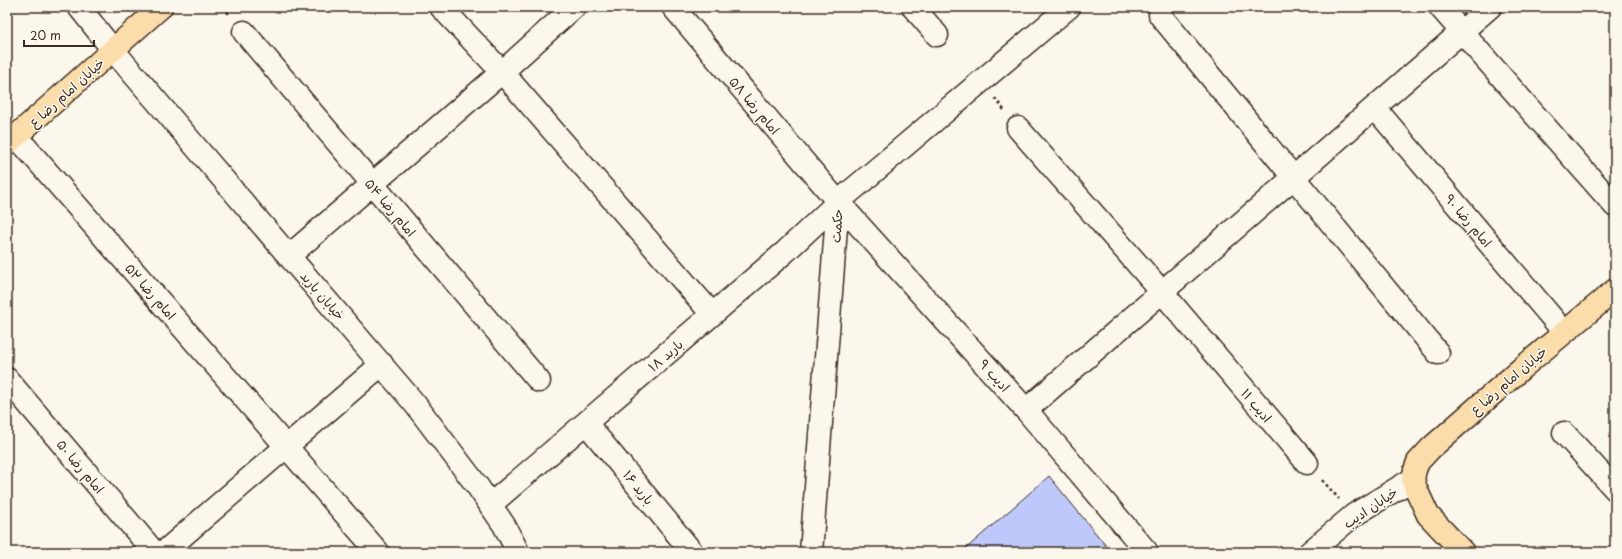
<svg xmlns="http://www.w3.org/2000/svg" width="1622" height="559" viewBox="0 0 1622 559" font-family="'Playpen Sans','Playpen Sans Arabic',sans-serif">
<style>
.building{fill:#bec8fa;stroke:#3b2a1e}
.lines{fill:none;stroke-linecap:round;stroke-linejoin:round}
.minor-casing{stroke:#3b2a1e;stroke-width:25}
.major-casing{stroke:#3b2a1e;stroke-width:25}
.path{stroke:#3b2a1e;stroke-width:2.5;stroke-dasharray:3 3;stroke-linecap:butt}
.minor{stroke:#fbf7ec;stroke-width:22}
.major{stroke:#faddab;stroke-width:22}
.labels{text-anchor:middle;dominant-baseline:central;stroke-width:3;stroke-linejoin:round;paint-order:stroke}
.street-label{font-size:13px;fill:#3b2a1e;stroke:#fbf7ec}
</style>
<rect width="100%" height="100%" fill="#fbf7ec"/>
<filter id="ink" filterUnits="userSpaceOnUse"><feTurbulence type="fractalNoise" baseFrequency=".025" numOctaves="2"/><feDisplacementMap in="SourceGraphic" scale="8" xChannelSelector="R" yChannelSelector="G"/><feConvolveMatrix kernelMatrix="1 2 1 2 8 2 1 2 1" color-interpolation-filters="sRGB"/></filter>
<g filter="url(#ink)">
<path class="building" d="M1049,476L1111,552H962Z"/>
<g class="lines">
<g class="minor-casing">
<path id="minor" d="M79,7L113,50L415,404L478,487L504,525L518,552
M441,7L502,72L712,314
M673,7L838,202L1026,410L1147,552
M913,7L937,35
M1440,7L1615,206
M1160,15L1438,353
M244,32L539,381
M1375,108L1564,332
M1018,128L1162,292L1307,463
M16,136L378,552
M289,256L502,72L574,7
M7,379L154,552
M1026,410L1490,7
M586,423L692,552
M1564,433L1615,489
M490,505L785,252L838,202L1069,7
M164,552L382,364
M811,552L838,202
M1310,552L1354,515L1413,479"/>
</g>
<g class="major-casing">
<path id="major" d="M7,144L161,7
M1463,552L1428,515L1416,489L1413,479L1415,470L1418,462L1431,448L1522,368L1615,290"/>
</g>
<path class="path" d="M223,7L229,14
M995,98L1004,110
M1322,480L1339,499"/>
<use href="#minor" class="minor"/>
<use href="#major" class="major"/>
</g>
</g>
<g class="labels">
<g class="street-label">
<text transform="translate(66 92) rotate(-42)">خیابان امام رضا ع</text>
<text transform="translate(755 105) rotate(50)">امام رضا ۵۸</text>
<text transform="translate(391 207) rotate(50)">امام رضا ۵۴</text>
<text transform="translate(1469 220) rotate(50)">امام رضا ۹۰</text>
<text transform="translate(836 226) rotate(-86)">حکمت</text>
<text transform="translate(151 291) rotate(49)">امام رضا ۵۲</text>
<text transform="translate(323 295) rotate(49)">خیابان باربد</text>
<text transform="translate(665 355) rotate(-41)">باربد ۱۸</text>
<text transform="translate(995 375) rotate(48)">ادیب ۹</text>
<text transform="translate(1508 380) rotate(-41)">خیابان امام رضا ع</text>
<text transform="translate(1257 405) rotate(50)">ادیب ۱۱</text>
<text transform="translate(81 466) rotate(50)">امام رضا ۵۰</text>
<text transform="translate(639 487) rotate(51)">باربد ۱۶</text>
<text transform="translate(1370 507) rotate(-34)">خیابان ادیب</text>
</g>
</g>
<rect width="1622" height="559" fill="none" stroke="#fbf7ec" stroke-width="24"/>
<rect x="12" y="12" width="1598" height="535" fill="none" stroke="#3b2a1e" stroke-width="1.5" filter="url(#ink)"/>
<path d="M24 40v6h70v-6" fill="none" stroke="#3b2a1e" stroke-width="2"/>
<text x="30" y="40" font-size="12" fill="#3b2a1e" stroke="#fbf7ec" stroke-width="3" paint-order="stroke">20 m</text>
</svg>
